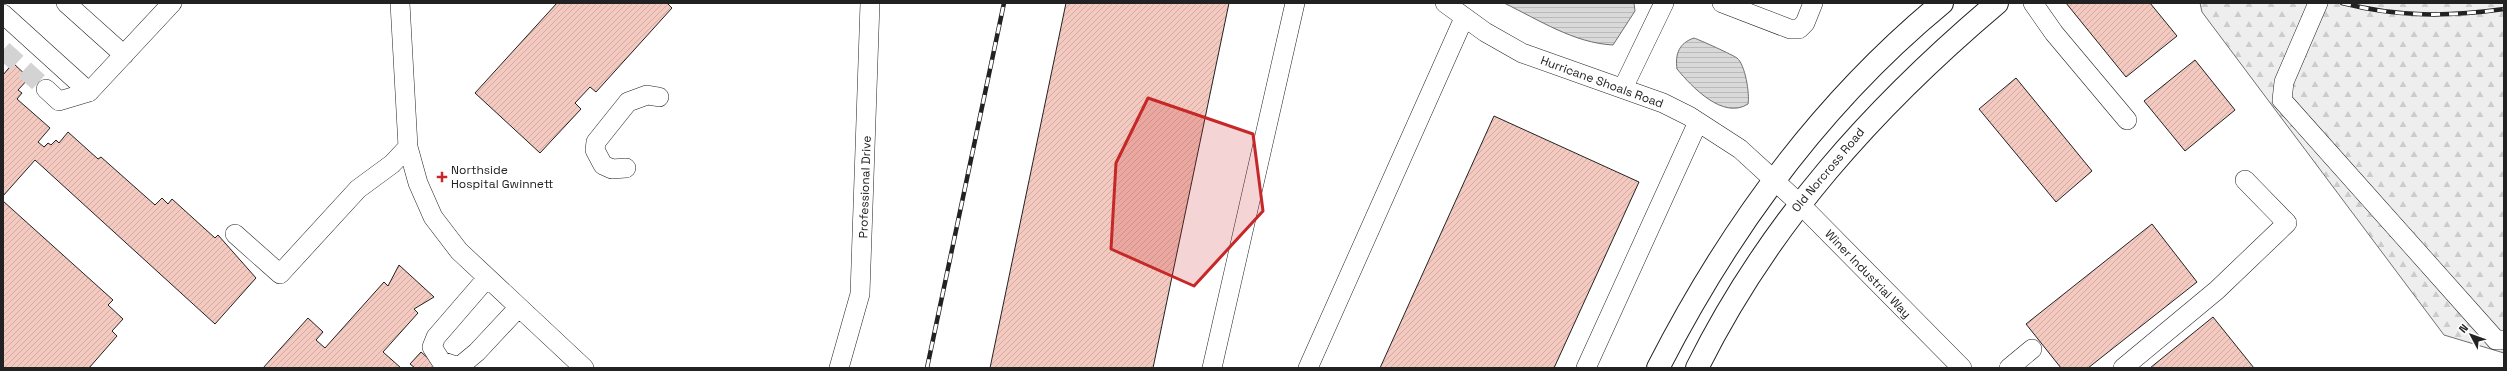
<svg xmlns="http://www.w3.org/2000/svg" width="2507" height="371" viewBox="0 0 2507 371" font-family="'Space Grotesk',sans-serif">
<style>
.forest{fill:url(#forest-firs);stroke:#6f6f6f}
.water{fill:url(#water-rules);stroke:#6f6f6f}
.building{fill:url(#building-hatch);stroke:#222}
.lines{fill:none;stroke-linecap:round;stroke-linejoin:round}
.minor-tunnel{stroke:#d3d3d3;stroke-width:19;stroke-dasharray:19 10;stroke-linecap:butt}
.minor-casing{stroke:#222;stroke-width:20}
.major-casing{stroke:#222;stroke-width:24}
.minor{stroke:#fff;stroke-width:19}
.major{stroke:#fff;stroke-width:22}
.rail-casing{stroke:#222;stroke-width:4.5}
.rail{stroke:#fff;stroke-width:3;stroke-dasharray:9;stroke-linecap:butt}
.marked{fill:#c62828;fill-opacity:0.2;stroke:#c62828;stroke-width:3;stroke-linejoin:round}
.poi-dot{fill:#c62828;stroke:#fff;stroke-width:1.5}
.labels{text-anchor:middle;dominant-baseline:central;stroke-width:3;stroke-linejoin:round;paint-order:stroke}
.street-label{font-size:12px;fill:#222;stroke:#fff}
.poi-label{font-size:12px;fill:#222;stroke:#fff;text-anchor:start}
</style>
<defs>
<pattern id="forest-firs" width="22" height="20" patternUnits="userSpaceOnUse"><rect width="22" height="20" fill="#eee"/><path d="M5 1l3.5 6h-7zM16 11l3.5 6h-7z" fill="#ccc"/></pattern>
<pattern id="water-rules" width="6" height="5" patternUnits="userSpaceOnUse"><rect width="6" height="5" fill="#d9d9d9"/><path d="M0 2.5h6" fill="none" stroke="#bababa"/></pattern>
<pattern id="building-hatch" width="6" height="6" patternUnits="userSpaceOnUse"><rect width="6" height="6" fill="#f3c9c0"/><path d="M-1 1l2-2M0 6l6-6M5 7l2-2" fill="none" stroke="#d0aca5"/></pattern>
</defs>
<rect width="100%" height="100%" fill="#fff"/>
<path class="forest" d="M2200,3H2504V353L2444,335L2202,12Z"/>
<path class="water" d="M1504,3H1634L1635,11L1613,45C1574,43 1539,20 1504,3Z
M1694,38C1700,40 1733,55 1737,58C1745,64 1750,94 1748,104C1723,120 1692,87 1677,69C1675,54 1679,43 1694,38Z"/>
<path class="building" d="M557,3H667L672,8L596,92L590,87L575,103L581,109L540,153L475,93Z
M1066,3H1229L1153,368H990Z
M2066,3H2150L2177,36L2126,77Z
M2195,60L2235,110L2185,151L2144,101Z
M13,63L29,78L18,90L22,93L17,99L50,128L38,142L44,147L48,143L51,145L56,140L59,143L68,132L98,159L101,157L155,205L162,198L168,204L172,199L215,238L218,235L256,278L215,324L35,160L3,196V75Z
M2016,78L2092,171L2056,202L1979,109Z
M1494,116L1639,182L1554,368H1380Z
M3,201L113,300L108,305L123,319L112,331L117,336L89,368H3Z
M2152,224L2197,282L2088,368H2061L2026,324Z
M399,265L434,297L414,309L418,313L383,352L401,368H263L308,318L323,332L316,340L325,348L384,282L388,286Z
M2213,317L2254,368H2150Z
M421,352L439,368H415L410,364Z"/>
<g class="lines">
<path class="minor-tunnel" d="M3,50L46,89"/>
<g class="minor-casing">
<path id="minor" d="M66,3L124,55
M400,3L408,147L418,183L433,217L459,251L584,368
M1445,3L1485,32L1522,53L1663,103L1689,116L1740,149L1800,204L1962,368
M1722,3L1790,29H1799L1805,23L1813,3
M2033,3L2054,33L2127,120
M2318,3L2284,82L2282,100L2496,340H2504
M3,14L89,92
M1623,88L1664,3
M46,89L59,101L89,92L172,3
M626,168L612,169L603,165L595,150L596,142L628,102L647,95L659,97
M235,234L280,274L358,189L392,164L408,147
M487,278L436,337L432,347L441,361L459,367L477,352L519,307
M839,368L860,294L870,3
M1212,368L1295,3
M1308,368L1464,18
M1586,368L1698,122
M2009,368L2032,349
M2123,368L2217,290L2287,223L2245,180"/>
</g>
<g class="major-casing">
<path id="major" d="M1658,368C1728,231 1822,102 1942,3
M1697,368C1769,223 1874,107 1997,3"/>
</g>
<use href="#minor" class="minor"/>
<use href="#major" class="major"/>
<g class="rail-casing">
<path id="rail" d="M2342,3C2397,17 2448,17 2504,9
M927,368L1004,3"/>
</g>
<use href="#rail" class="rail"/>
</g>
<path class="marked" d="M1148,98L1253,134L1263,211L1194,286L1111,249L1116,163Z"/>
<path class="poi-dot" d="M440 171h4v4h4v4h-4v4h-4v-4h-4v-4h4z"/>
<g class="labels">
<g class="street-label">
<text transform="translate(1602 82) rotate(20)">Hurricane Shoals Road</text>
<text transform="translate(1828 170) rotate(-50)">Old Norcross Road</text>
<text transform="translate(865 187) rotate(-88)">Professional Drive</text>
<text transform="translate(1868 274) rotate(46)">Winer Industrial Way</text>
</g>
<g class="poi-label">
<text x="451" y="170">Northside<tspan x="451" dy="14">Hospital Gwinnett</tspan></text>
</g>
</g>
<rect width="2507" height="371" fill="none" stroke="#222222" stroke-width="8"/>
<g transform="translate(2471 335) rotate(311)" stroke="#ffffff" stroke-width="3" paint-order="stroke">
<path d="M0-3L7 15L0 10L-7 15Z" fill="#222222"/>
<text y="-6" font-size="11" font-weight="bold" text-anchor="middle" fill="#222222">N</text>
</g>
</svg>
